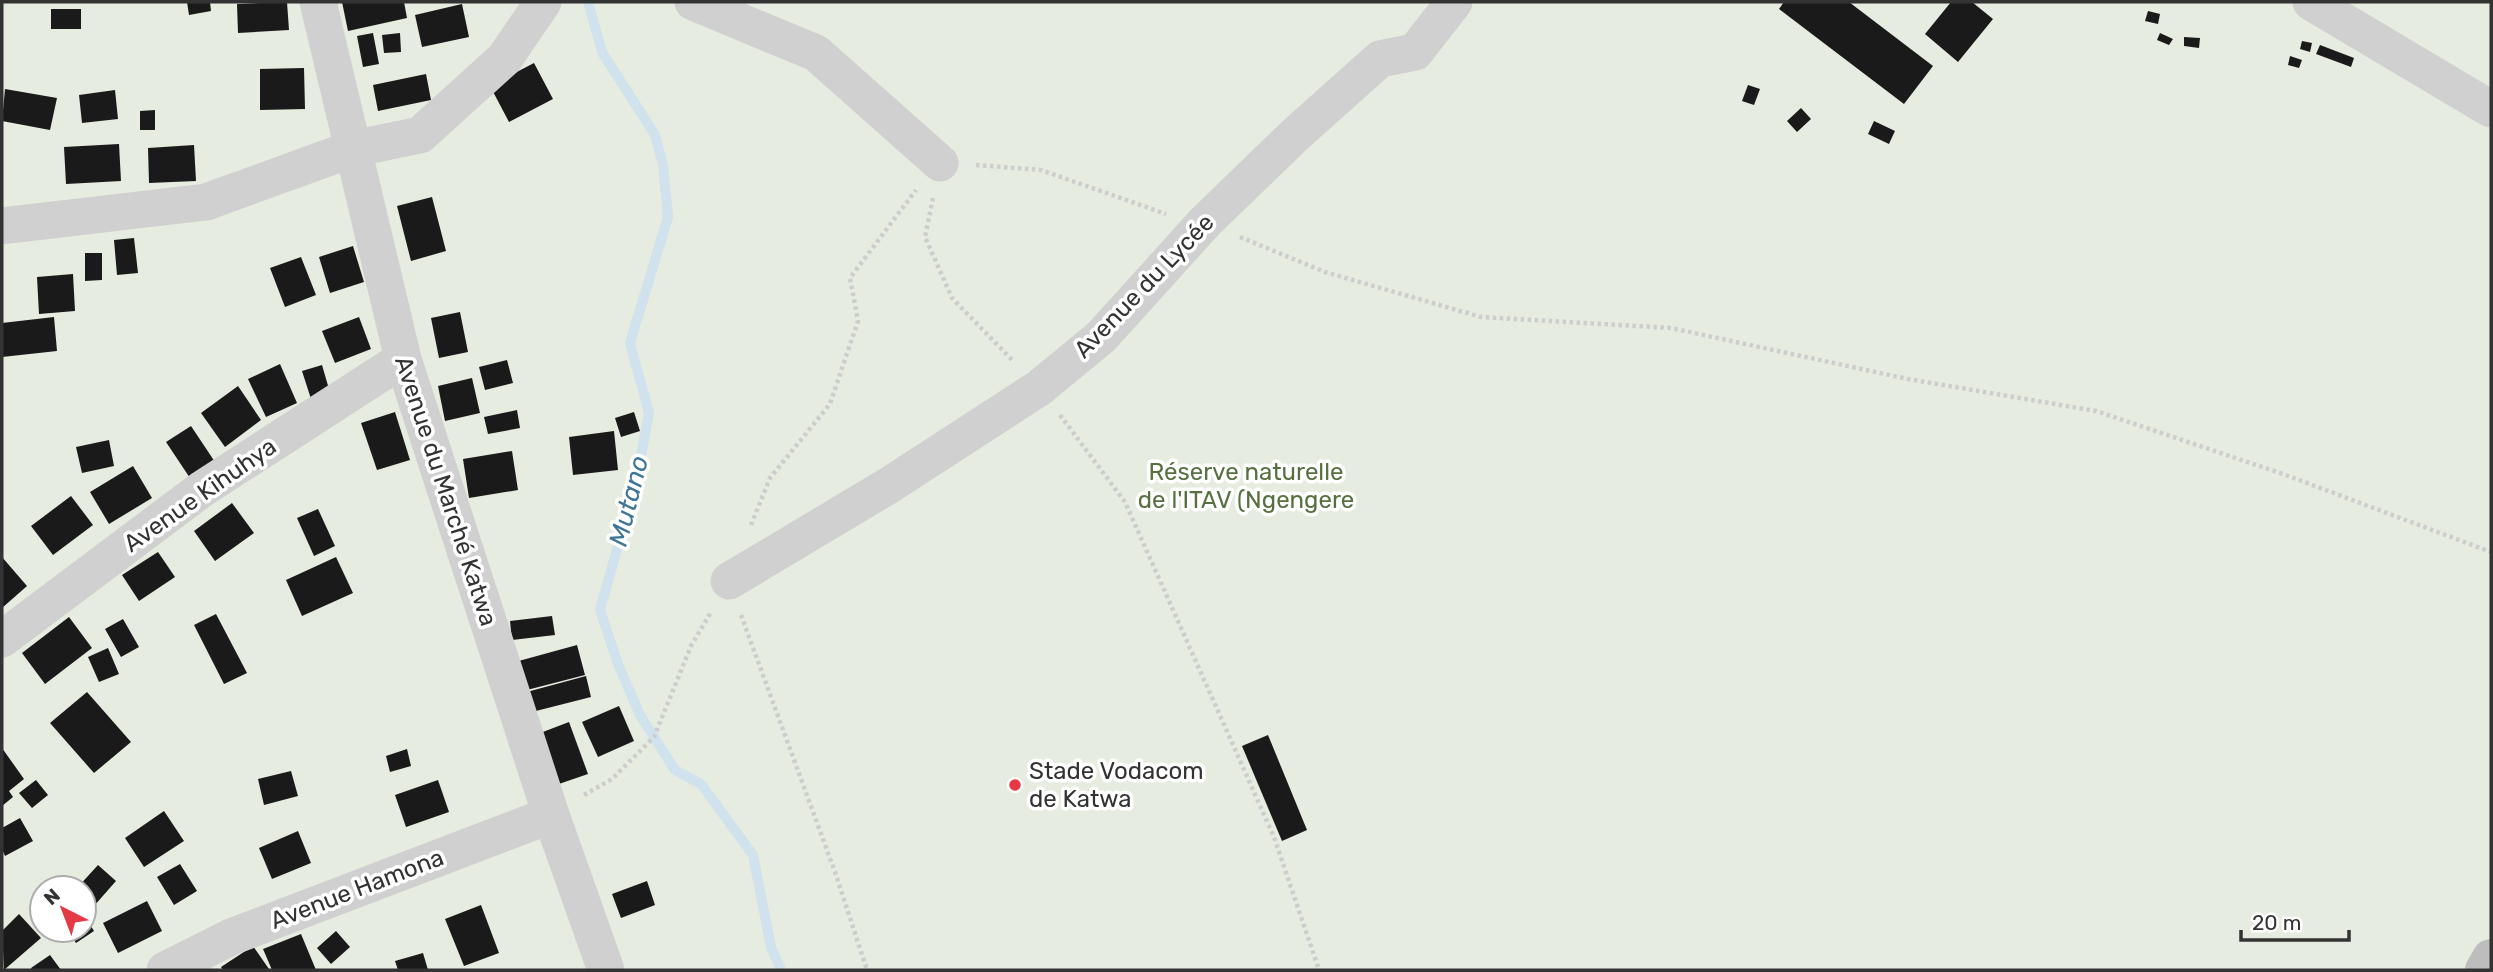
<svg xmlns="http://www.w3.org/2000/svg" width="2493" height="972" viewBox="0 0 2493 972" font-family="Rubik,sans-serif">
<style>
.green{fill:#e6ecdf;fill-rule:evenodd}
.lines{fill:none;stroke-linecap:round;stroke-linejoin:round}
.stream{stroke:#cfe2ee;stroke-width:10}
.building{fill:#1a1a1a}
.path{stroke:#cdcdcd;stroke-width:4.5;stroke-dasharray:3.5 3.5;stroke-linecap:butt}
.minor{stroke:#d0d0d0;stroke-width:37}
.secondary{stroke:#bdbdbd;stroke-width:38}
.poi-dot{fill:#e63946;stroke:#fff;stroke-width:2.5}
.labels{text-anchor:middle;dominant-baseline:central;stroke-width:7;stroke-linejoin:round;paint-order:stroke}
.street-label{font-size:24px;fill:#333;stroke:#fff}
.park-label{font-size:24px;fill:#56703f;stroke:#fff}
.poi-label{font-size:24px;fill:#333;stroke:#fff;text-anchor:start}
.water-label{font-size:26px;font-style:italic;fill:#3f7597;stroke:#fff}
</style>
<rect width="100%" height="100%" fill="#fff"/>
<path class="green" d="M2,2H2491V970H2ZM42,888H84V930H42Z"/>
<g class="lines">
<path class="stream" d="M588,2L602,52L655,135L663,165L668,217L630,343L649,413L637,478L600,610L618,664L640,715L675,770L701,784L753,855L771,947L781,970"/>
</g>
<path class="building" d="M187,2H210L211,11L189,15Z
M287,2L289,30L238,33L237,4Z
M342,2H404L407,18L348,31Z
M1784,2H1849L1933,66L1904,104L1779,9Z
M1951,2H1972L1993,19L1958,62L1925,34Z
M462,4L469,37L422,47L415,15Z
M51,9H81V29H51Z
M2148,11L2160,14L2158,24L2145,21Z
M373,33L379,64L363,67L357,36Z
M400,33L401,52L384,53L382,35Z
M2160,33L2173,39L2169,45L2157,40Z
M2184,37L2200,38L2199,48L2184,46Z
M2302,41L2312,43L2310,52L2300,49Z
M2320,45L2354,58L2351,67L2316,54Z
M2290,56L2302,60L2299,68L2288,65Z
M534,63L553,99L509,122L490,86Z
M304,68L305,109L260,110V69Z
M426,74L431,100L378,111L373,85Z
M1748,85L1760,89L1754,105L1742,101Z
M5,89L57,98L50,130L2,121Z
M115,90L118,119L82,123L79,95Z
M1801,108L1811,119L1797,132L1787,121Z
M155,110V130H140V111Z
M1874,121L1895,131L1889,144L1868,134Z
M119,144L121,181L66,184L64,147Z
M194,145L196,181L149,183L148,148Z
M432,197L446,251L411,261L397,206Z
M134,238L138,273L117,275L114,240Z
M353,246L364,282L330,293L319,257Z
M85,253H102V280L85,281Z
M301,257L316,295L285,307L270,268Z
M73,274L75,311L39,314L37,277Z
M460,312L468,352L439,358L431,318Z
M54,317L57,351L2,357V323Z
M359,317L371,349L335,363L322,331Z
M507,360L513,383L485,390L479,367Z
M280,364L297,403L266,417L248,379Z
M322,365L331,396L312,402L302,371Z
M472,378L480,413L445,421L438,386Z
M238,386L261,420L225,447L201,413Z
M517,410L520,428L488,434L484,417Z
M395,412L410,460L377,470L361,423Z
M634,412L640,431L621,437L615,418Z
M191,426L217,465L192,481L166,442Z
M614,431L618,470L573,475L569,437Z
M109,440L114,466L82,473L76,447Z
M512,451L518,490L469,498L463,459Z
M133,466L152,498L109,524L90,492Z
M71,496L93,525L53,555L31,526Z
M232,503L254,533L215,561L194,531Z
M318,509L335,546L314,556L297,518Z
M158,552L175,577L139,601L122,575Z
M2,557L27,586L2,608Z
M336,557L353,593L302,616L286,580Z
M216,614L247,673L224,684L194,625Z
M552,616L555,635L512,640L510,621Z
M69,617L92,648L45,684L22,653Z
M123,619L139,647L121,657L105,629Z
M577,645L585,675L523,691L515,662Z
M108,648L119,674L99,682L88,657Z
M586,676L591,697L528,713L523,693Z
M87,692L131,742L94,773L50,723Z
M619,706L634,741L598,757L582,722Z
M569,722L588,774L553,786L535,735Z
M1268,735L1307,830L1282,841L1242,746Z
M2,748L24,779L9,791L13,797L2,806Z
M407,749L411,766L390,772L386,756Z
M291,771L298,796L264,805L258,779Z
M36,780L48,795L32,808L19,793Z
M438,780L449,812L406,827L395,795Z
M164,811L184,841L144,867L125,838Z
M20,818L33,841L5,856L2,849V828Z
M298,831L311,863L272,879L259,848Z
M180,864L197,891L174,905L157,877Z
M98,865L116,881L94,906L84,896V888H77Z
M647,881L655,905L621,918L612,894Z
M147,901L162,931L118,953L103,923Z
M481,905L499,953L464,966L445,919Z
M19,914L41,938L4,970L2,931Z
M84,915L94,931L76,943L67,930H84Z
M336,931L350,947L331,964L317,948Z
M301,934L316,970H272L263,949Z
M253,946L269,969L223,970L221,967Z
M423,953L428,970H398L395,961Z
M50,955L61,970H32L31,968Z"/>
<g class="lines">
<path class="path" d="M976,165L1041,170L1166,214
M933,198L925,237L952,298L1013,361
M1240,237L1325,272L1481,317L1671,328L1908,379L2096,411L2283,474L2491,552
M1060,415L1125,502L1274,837L1319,970
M751,525L770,478L830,404L858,321L850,278L916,190
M741,615L835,872L867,970
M584,795L612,779L654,737L691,646L711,612"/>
<path class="minor" d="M318,2L403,359L551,815L606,970
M693,2L816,53L940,163
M2311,2L2491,109
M2,226L206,202L352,149L420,135L504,59L543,2
M729,581L888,486L1039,388L1101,337L1205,222L1295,135L1380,59L1415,52L1454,2
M2,639L202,489L403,359
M165,970L231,937L551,815"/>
<path class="secondary" d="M2484,970L2491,958"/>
</g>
<circle class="poi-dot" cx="1015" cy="785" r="7"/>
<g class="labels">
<g class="street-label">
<text transform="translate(1144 286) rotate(-46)">Avenue du Lycée</text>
<text transform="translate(446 491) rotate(72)">Avenue du Marché Katwa</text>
<text transform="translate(200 495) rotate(-35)">Avenue Kihuhya</text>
<text transform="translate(357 889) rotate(-21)">Avenue Hamona</text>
</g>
<g class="park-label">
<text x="1246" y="472">Réserve naturelle<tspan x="1246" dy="28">de l'ITAV (Ngengere</tspan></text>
</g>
<g class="poi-label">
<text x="1029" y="771">Stade Vodacom<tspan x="1029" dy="28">de Katwa</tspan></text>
</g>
<g class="water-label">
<text transform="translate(629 501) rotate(-76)">Mutano</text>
</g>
</g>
<rect width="2493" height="972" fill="none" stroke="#333333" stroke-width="7"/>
<g transform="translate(63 909) rotate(318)"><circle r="33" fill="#ffffff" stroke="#adadad" stroke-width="2"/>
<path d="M0-5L12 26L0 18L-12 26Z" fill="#e63946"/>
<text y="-10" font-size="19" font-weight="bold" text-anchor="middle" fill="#333333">N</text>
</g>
<path d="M2241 930v10h108v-10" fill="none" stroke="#333333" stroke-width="3.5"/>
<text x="2252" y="930" font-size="21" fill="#333333" stroke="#ffffff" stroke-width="5" paint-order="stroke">20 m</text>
</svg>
